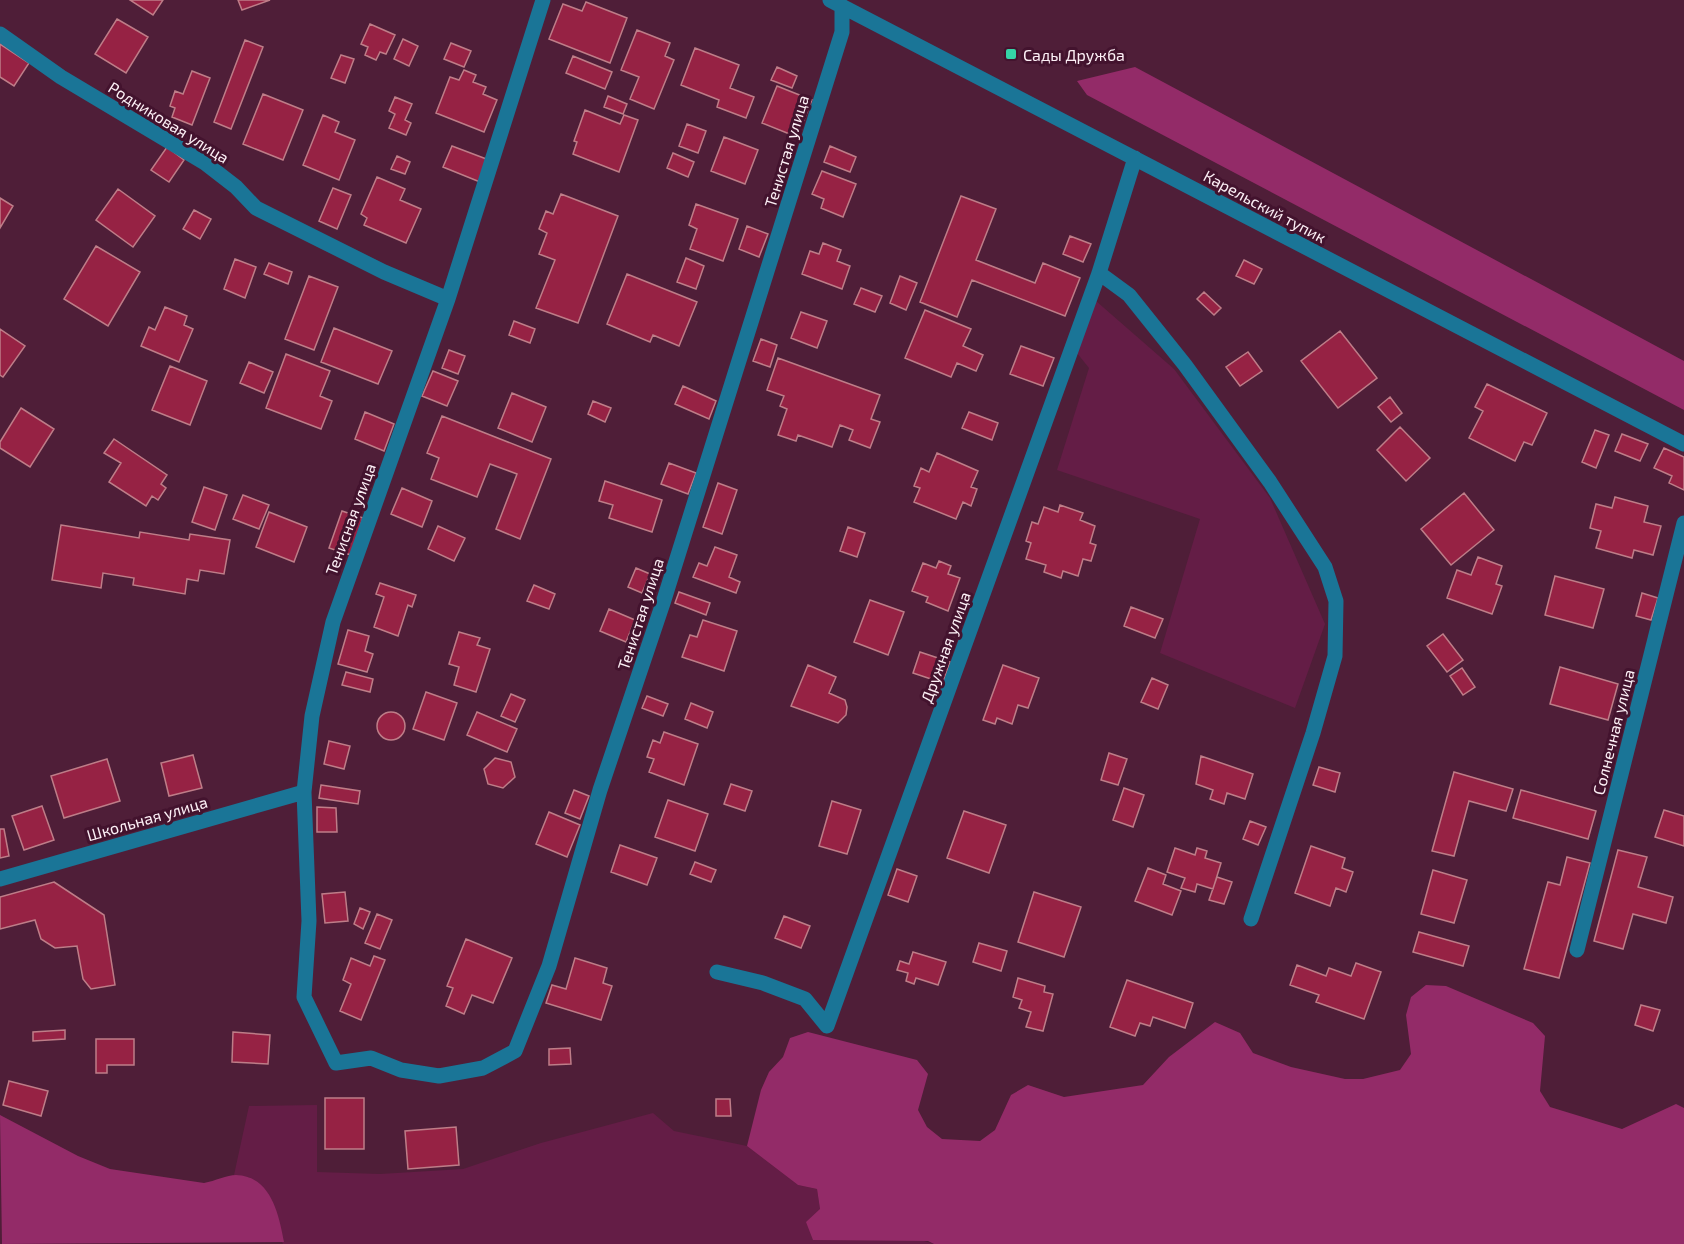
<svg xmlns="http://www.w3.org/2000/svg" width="1684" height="1244" viewBox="0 0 1684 1244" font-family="'Exo 2',sans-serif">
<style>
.green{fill:#641d46}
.forest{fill:#932b68}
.building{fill:#962244;stroke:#be7d88;stroke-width:1.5}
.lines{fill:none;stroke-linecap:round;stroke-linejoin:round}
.minor{stroke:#1a7597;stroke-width:15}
.poi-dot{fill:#35d4a7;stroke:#43132e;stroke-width:2}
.labels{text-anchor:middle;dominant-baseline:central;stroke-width:6;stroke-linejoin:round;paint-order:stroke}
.poi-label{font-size:16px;fill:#fdf0f6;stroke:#43132e;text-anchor:start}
.street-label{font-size:16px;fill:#fdf0f6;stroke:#43132e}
</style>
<rect width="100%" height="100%" fill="#4f1e38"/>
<path class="green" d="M1096,301L1174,369L1270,498L1325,624L1295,708L1160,653L1200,519L1057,470L1089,368L1077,353Z
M317,1105V1172L380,1174L463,1169L541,1143L653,1113L674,1131L747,1146L798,1185L817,1189L820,1209L934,1244H283L249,1177L234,1175L249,1106Z"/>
<path class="forest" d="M1135,67L1684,361V410L1087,95L1077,81Z
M1426,985L1446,986L1533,1023L1545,1036L1540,1091L1550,1107L1622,1129L1676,1104L1684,1108V1244H934L928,1241L813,1240L806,1222L820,1209L817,1189L798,1185L747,1146L761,1090L769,1072L783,1057L790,1038L808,1032L917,1060L928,1074L918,1110L927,1127L942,1139L980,1141L995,1130L1011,1095L1028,1085L1064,1097L1143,1085L1169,1057L1215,1022L1240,1033L1253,1053L1291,1067L1345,1079H1363L1400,1070L1411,1054L1406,1015L1411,997Z
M0,1115L78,1156L110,1169L204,1183C215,1181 227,1175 236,1175C271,1176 279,1215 284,1242L2,1244Z"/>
<path class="building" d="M130,0H163L153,15Z
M238,0H270L242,10Z
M586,2L627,18L610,63L549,39L563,4L582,11Z
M117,19L148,37L126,73L95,54Z
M370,24L395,35L386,54L380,52L376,60L365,55L368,47L361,44Z
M637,30L670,43L665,56L674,60L654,109L630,99L639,77L621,70Z
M403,39L418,46L409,66L394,59Z
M245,40L263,47L231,129L214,122Z
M451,43L471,51L464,67L444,59Z
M0,44L29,63L14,86L0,77Z
M695,48L739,65L730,88L754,97L746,118L717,107L719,100L681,85Z
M341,55L354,59L345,83L331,78Z
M573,56L612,72L605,89L566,73Z
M777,67L797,76L792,88L771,80Z
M464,70L476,75L473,82L486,87L483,94L497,100L484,132L436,113L450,77L459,80Z
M192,71L210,78L192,125L172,117L175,108L170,106L175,91L183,94Z
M777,86L812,100L797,137L762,123Z
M263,94L303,110L283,160L243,144Z
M608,96L627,104L623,114L604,107Z
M395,97L412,104L405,120L411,123L406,135L389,128L395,114L389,111Z
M585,110L620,124L624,115L638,120L619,172L573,154L577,142L574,141Z
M323,115L339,122L335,132L355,140L339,180L303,165Z
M687,124L706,131L698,153L679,146Z
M724,137L758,150L745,184L711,171Z
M452,146L489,160L480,182L443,167Z
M830,146L856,157L850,172L824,162Z
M167,147L184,160L169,182L151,170Z
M673,153L694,162L688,177L667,168Z
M397,156L410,162L405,174L391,169Z
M822,171L856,184L843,217L821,208L824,199L812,194Z
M377,177L405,189L400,200L421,209L406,243L364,225L367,218L361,214Z
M333,188L351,195L337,229L319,221Z
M118,189L155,216L133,247L96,220Z
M561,194L618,216L578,323L536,308L555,260L539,254L547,233L539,229L546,211L553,214Z
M961,196L996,209L976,260L1035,283L1043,263L1080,278L1065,316L972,280L957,317L920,302Z
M0,198L13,206L0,228Z
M696,204L738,219L723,261L690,249L697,229L689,225Z
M194,210L211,219L200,239L183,229Z
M747,226L768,234L759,257L739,249Z
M1070,236L1091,244L1083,262L1063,254Z
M823,243L841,250L837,261L850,266L842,289L802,274L810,251L819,254Z
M96,246L140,272L108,326L64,299Z
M686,258L704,266L696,289L677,282Z
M235,259L256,267L245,298L224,289Z
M1244,260L1262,269L1254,284L1236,276Z
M269,263L292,272L288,284L264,274Z
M627,274L697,302L679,346L653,335L650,342L607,324Z
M309,276L338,287L314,350L285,339Z
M900,276L917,283L906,310L890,303Z
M861,288L882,296L875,312L854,304Z
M1204,292L1221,308L1214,315L1197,299Z
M165,307L187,316L184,325L193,329L179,362L141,346L149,327L155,330Z
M925,310L971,329L963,346L983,355L976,371L957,363L951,377L905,358Z
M801,312L827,321L817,348L791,338Z
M514,321L535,329L530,343L509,335Z
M334,328L392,351L378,384L321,362Z
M0,329L25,346L3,377L0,375Z
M1340,331L1377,378L1338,408L1301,361Z
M761,339L777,345L770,367L753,361Z
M1021,346L1054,358L1043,386L1010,374Z
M449,350L465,356L458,374L442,368Z
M1248,352L1262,371L1240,386L1226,367Z
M286,354L330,371L320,396L332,401L321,429L266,408Z
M778,358L880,395L871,419L880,422L870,448L849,440L853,430L840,425L832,447L798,435L796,441L778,435L787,409L780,406L784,396L767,390Z
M249,362L273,372L264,393L240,383Z
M170,366L207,381L190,425L152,410Z
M433,371L458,381L447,406L422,396Z
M1487,384L1547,413L1532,445L1524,442L1515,461L1469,438L1483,411L1475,407Z
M683,386L716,401L709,419L675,404Z
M512,393L546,407L532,442L498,428Z
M1390,397L1402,413L1391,422L1378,407Z
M593,401L611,408L605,422L588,414Z
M21,408L54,429L30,467L0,448V442Z
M365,412L394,424L384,451L355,439Z
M969,412L998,423L992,440L962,428Z
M442,416L551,459L520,539L496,529L517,474L490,464L477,497L431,479L439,458L427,453Z
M1400,427L1430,458L1406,481L1377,450Z
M1595,430L1609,435L1596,468L1582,462Z
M1622,434L1648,444L1640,461L1615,451Z
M114,439L167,475L161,484L166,488L158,500L152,496L146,506L109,482L121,463L104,453Z
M1664,448L1684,457V490L1669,483L1672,476L1654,468Z
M937,453L978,471L971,487L977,489L971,506L963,502L956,519L914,502L920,488L914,486L921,468L929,472Z
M669,463L696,473L688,494L661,484Z
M605,481L662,500L652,532L609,518L613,505L599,501Z
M718,483L737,490L722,534L703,527Z
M204,487L227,495L215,530L192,522Z
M402,488L432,501L422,527L391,514Z
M1464,493L1494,530L1451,565L1421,529Z
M243,495L269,505L259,529L233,519Z
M1615,497L1648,506L1644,522L1661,526L1653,555L1634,550L1632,558L1596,548L1601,531L1590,528L1596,504L1612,508Z
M1060,505L1083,513L1080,520L1095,526L1090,543L1096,545L1091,561L1083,559L1078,576L1063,571L1061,578L1044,572L1046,565L1026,559L1031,543L1026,541L1032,522L1038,524L1044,507L1058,512Z
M342,511L363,518L351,555L329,548Z
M269,512L307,527L294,562L256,547Z
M61,525L139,538L140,532L189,540L190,534L230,540L224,574L200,570L198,581L187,579L185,594L133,585L134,578L103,573L101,588L52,580Z
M438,526L465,538L454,561L428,549Z
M848,527L865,533L857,557L840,551Z
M715,547L737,555L729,577L740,582L736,593L693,577L699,563L707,566Z
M1478,557L1502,566L1496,584L1502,586L1492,614L1447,598L1457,570L1471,575Z
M939,561L951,566L948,574L960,578L948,611L926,602L928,597L912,591L923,563L936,568Z
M636,568L650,574L642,593L628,587Z
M1555,576L1604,589L1593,628L1545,615Z
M380,583L416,595L412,607L408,605L398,636L374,627L384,597L376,594Z
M534,585L555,594L549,609L527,601Z
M679,592L710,603L706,615L675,603Z
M1642,593L1658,598L1651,620L1636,616Z
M870,600L904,612L888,655L854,642Z
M1131,607L1163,619L1155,638L1124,626Z
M609,609L635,620L626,642L600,631Z
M703,620L737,631L724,671L682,657L690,635L697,637Z
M348,630L369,636L365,651L373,654L367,672L338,664Z
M459,632L480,638L477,645L490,649L476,692L454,685L459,667L449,664Z
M1443,634L1463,660L1447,672L1427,646Z
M920,652L950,662L943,683L913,673Z
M808,665L836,677L829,693L845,700L847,707L846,715L838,723L791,706Z
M1003,665L1039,678L1028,708L1018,705L1012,724L997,718L995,724L983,720Z
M1560,667L1618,684L1608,720L1550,704Z
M1462,668L1475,687L1463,695L1450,676Z
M346,672L373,679L370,692L342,685Z
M1152,678L1168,685L1158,709L1141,702Z
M426,692L457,703L444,740L413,729Z
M511,694L525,700L515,722L501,716Z
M647,696L668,704L663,716L642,708Z
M691,703L713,712L707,728L685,719Z
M477,712L517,729L507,752L467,735Z
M377 726a14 14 0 1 1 28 0a14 14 0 1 1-28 0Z
M664,732L698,744L684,785L649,772L654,759L647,757L653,740L660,743Z
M329,741L350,746L344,769L324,764Z
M1109,753L1127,759L1118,785L1101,780Z
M193,755L202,788L169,796L161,763Z
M1201,756L1253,774L1245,799L1227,793L1224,804L1210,799L1213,790L1196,784Z
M495,758L511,762L515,777L503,788L488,784L484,769Z
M107,759L120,801L64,818L51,776Z
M1319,767L1340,773L1335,792L1313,785Z
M1454,772L1513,789L1506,811L1469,801L1454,856L1432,851Z
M731,784L752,791L745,811L724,804Z
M321,785L360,791L358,804L319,798Z
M1124,788L1144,795L1133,827L1113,820Z
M574,790L589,796L580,819L565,813Z
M1521,790L1596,811L1588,839L1513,818Z
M668,800L708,814L695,851L655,837Z
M832,801L861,810L847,854L819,846Z
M42,806L54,840L24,850L12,816Z
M317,807L336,808L337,832H317Z
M1664,810L1684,816V846L1655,837Z
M964,811L1006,825L989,873L947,858Z
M549,812L580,825L567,857L536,844Z
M1250,821L1266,827L1258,845L1243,839Z
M0,829H4L9,856L0,858Z
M620,845L657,858L647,885L611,872Z
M1311,846L1345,858L1342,868L1353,872L1346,892L1336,888L1330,906L1295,893Z
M1175,848L1195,855L1197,848L1207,851L1205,858L1221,863L1213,889L1197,884L1195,892L1181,888L1185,878L1167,872Z
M1618,850L1647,857L1638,887L1673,897L1666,923L1633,914L1623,949L1594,941Z
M1567,857L1590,863L1559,978L1524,969L1548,882L1560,885Z
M695,862L716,870L711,882L690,874Z
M1148,868L1166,875L1163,884L1181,891L1172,915L1135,901Z
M897,869L917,876L908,902L888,895Z
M1433,870L1467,880L1454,923L1421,914Z
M1217,877L1232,882L1224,904L1209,900Z
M54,882L104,915L115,985L91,989L83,979L77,946L55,948L41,939L35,920L0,929V897Z
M345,892L348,921L325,923L322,894Z
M1034,892L1081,907L1064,957L1018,942Z
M360,908L370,912L363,929L354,924Z
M377,914L392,920L380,949L365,943Z
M784,916L810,926L801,948L775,938Z
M1419,932L1469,946L1463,966L1413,952Z
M466,939L512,958L493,1003L472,995L464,1014L446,1006L453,988L447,986Z
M979,943L1007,951L1001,971L973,962Z
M913,952L946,962L938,985L916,978L914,984L906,981L908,973L897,970L900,961L909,964Z
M374,956L385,960L361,1020L340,1011L351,984L343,980L351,958L370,966Z
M575,958L607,968L603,983L612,986L601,1020L546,1003L552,985L566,989Z
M1356,963L1381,972L1364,1019L1316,1002L1319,995L1290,985L1297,965L1326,976L1329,968L1351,976Z
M1018,978L1045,986L1044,992L1053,994L1043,1031L1026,1027L1031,1012L1019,1008L1022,1000L1013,997Z
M1127,980L1193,1003L1185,1028L1153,1017L1150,1026L1140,1023L1135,1036L1110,1027Z
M1641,1005L1660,1010L1653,1031L1635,1025Z
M65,1030V1039L33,1041V1032Z
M233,1032L270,1035L268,1064L232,1062Z
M96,1039H134V1065H107V1073H96Z
M570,1048L571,1064L549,1065V1049Z
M9,1081L48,1091L41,1116L3,1105Z
M325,1098H364V1149H325Z
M716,1099H730L731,1116H716Z
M456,1127L459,1165L408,1169L405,1131Z"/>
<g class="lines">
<path class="minor" d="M543,0L448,299L333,622L312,716L304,792L309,921L304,997L336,1063L371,1058L401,1070L439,1076L483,1068L515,1051L549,966L600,790L663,603L842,32V6
M830,0L1684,444
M0,34L61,77L205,163L236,187L256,208L384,272L448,299
M1099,273L1129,295L1185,365L1270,482L1325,567L1336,601L1335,656L1313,733L1251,919
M0,879L304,792
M1577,950L1684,523
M717,972L763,983L805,999L827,1026L1099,273L1135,158"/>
</g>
<rect class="poi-dot" x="1005" y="48" width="12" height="12" rx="3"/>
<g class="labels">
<g class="poi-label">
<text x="1023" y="54">Сады Дружба</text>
</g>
<g class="street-label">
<text transform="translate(169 122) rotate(32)">Родниковая улица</text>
<text transform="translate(786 151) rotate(-73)">Тенистая улица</text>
<text transform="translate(1265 206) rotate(28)">Карельский тупик</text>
<text transform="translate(350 519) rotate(-70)">Тенисная улица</text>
<text transform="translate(640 614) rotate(-72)">Тенистая улица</text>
<text transform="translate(945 647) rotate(-70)">Дружная улица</text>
<text transform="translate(1613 732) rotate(-76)">Солнечная улица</text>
<text transform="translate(147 818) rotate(-16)">Школьная улица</text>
</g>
</g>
</svg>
